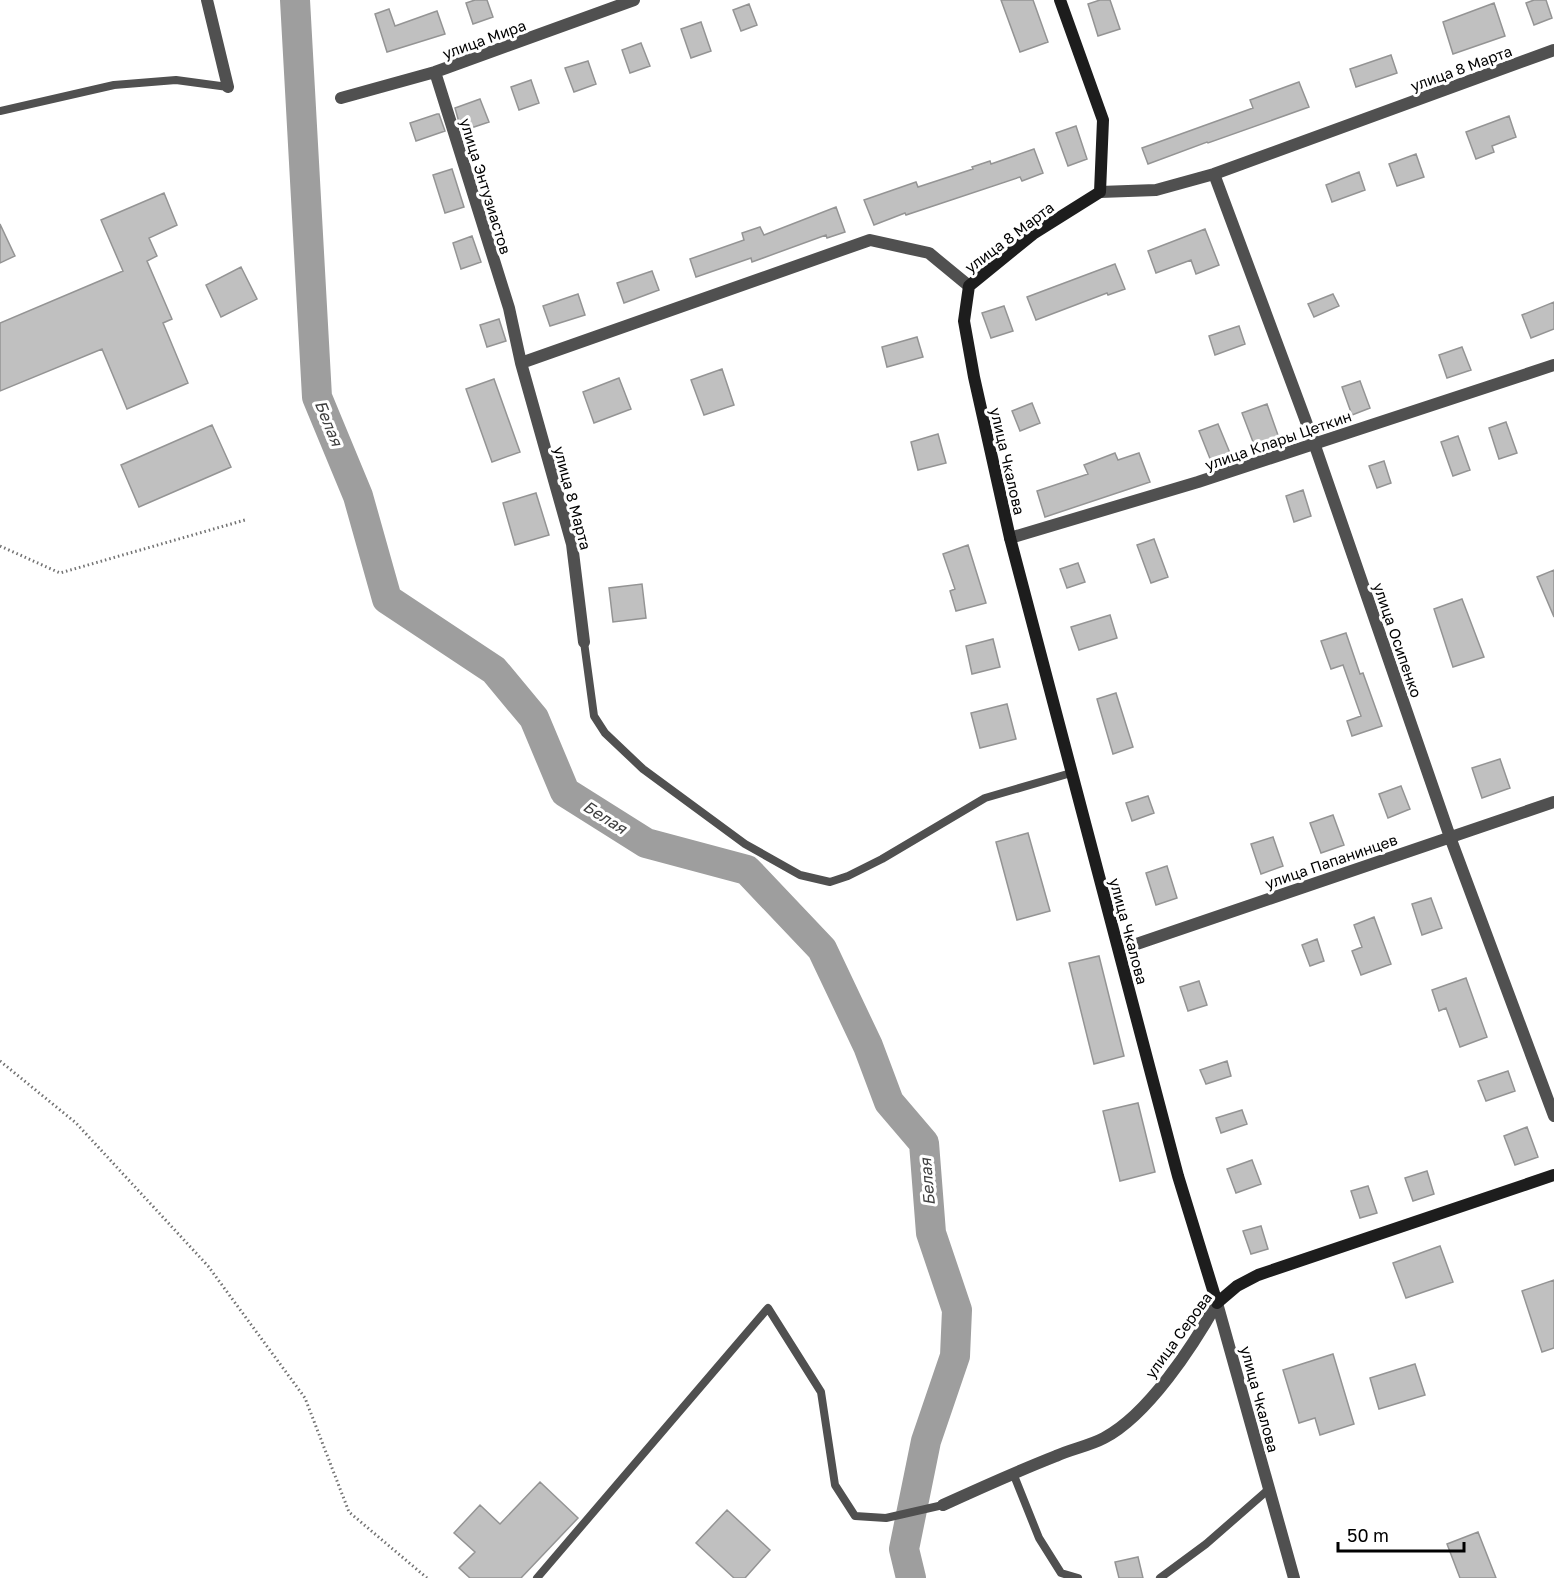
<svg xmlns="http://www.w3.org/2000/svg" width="1554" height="1578" viewBox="0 0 1554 1578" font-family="'Golos Text',sans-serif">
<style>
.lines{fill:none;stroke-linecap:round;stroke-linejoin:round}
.river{stroke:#9e9e9e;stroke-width:30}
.building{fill:#c0c0c0;stroke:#949494;stroke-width:1.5}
.path{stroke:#727272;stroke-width:3;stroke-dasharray:1.5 3;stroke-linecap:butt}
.lane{stroke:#505050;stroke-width:8}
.street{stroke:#505050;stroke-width:12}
.secondary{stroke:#1d1d1d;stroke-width:12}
.labels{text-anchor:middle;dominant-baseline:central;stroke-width:6;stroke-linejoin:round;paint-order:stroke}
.street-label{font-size:15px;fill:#000;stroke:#fff}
.water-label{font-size:16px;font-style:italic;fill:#3f3f3f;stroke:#fff}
</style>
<rect width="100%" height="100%" fill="#fff"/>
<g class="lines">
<path class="river" d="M295,0L317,397L358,496L387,599L494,670L534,718L565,792L646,843L747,870L822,949L868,1046L889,1102L924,1143L931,1233L957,1310L955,1356L926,1441L904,1549L911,1578"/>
</g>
<path class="building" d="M475,0H487L493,17L473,24L466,3Z
M1001,0H1033L1048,42L1020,52Z
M1100,0H1110L1120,29L1098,36L1088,4Z
M1534,0H1546L1552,18L1534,25L1526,3Z
M1494,3L1505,36L1453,54L1443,22Z
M749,4L757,25L741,31L733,10Z
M389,9L395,26L437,11L445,34L387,52L375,14Z
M701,22L711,51L691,58L681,29Z
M641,43L650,66L630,73L622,50Z
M1391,55L1397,73L1356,87L1350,69Z
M588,61L596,84L574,92L565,68Z
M531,80L539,103L519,110L511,87Z
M1299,82L1309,107L1208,143L1207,142L1148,164L1142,148L1253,108L1250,100Z
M480,99L489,122L465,130L463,125L460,126L455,108Z
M437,114H439L445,131L416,141L410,123Z
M1509,116L1516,137L1492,146L1494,152L1476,159L1466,132Z
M1076,126L1087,159L1068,166L1056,133Z
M1034,149L1043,173L1022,181L1020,177L906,215L905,213L874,225L864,200L916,182L918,187L973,169L972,167L990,161L991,164Z
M1416,154L1424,177L1397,186L1389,164Z
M452,169L464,207L445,213L433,175Z
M1359,172L1365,190L1332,202L1326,185Z
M164,193L177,225L149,238L157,256L147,261L172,319L163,323L188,383L127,409L102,349L0,391V323L123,271L101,220Z
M836,207L845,232L827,238L826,235L752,262L751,258L696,277L690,259L744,240L742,233L760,227L764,235Z
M0,224L15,256L0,263Z
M1205,229L1219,265L1196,274L1191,260L1156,273L1148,251Z
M472,236L481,262L461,269L453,243Z
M1115,264L1125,289L1108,295L1107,293L1036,320L1027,297Z
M241,267L257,299L221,317L206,285Z
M652,271L659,290L624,303L617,283Z
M578,294L585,315L550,326L543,306Z
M1333,294L1339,306L1314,317L1308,304Z
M1554,302V329L1531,338L1522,315Z
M1004,306L1013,331L991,338L982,313Z
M499,319L506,341L487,347L480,325Z
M1239,326L1245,344L1215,355L1209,336Z
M917,337L923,357L887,367L882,347Z
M1462,347L1471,370L1447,378L1439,355Z
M722,369L734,405L704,415L691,380Z
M619,378L631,409L594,423L583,392Z
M494,379L520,452L492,462L466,389Z
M1360,381L1370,408L1352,415L1342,387Z
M1032,403L1040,423L1020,431L1012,411Z
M1267,404L1279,438L1255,447L1242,413Z
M1506,422L1517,453L1499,459L1489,428Z
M1218,424L1230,453L1211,461L1199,431Z
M212,425L231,467L139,507L121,465Z
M938,434L946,463L918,470L911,442Z
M1458,436L1470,470L1453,476L1441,442Z
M1115,453L1118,460L1139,453L1150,482L1045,517L1037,491L1088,474L1084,465Z
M1384,461L1391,483L1377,488L1369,466Z
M1303,490L1311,516L1294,522L1286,496Z
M536,493L549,535L515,545L503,503Z
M1154,539L1168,577L1151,583L1137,545Z
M968,545L986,603L956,611L950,591L955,589L943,554Z
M1078,563L1085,582L1067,588L1060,569Z
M1554,570V617L1537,577Z
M642,584L646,618L613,622L609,588Z
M1462,599L1484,657L1453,667L1434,609Z
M1110,615L1117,638L1079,650L1071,627Z
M1346,633L1360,674L1363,673L1382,726L1352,736L1347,721L1361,716L1343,665L1331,669L1321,641Z
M993,639L1000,667L972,674L966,646Z
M1116,693L1133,747L1113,754L1097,699Z
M1007,704L1016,739L980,748L971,713Z
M1500,759L1510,788L1482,798L1472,768Z
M1401,786L1410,809L1388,818L1379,794Z
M1148,796L1154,813L1132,821L1126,803Z
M1333,815L1344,845L1321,853L1310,823Z
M1028,833L1050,911L1017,920L996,842Z
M1273,837L1283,866L1261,874L1251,844Z
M1167,866L1177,898L1156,905L1146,873Z
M1431,898L1442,928L1422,935L1412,904Z
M1374,917L1391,964L1361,975L1352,951L1362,947L1354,925Z
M1317,939L1324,961L1310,966L1302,945Z
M1099,956L1124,1056L1094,1064L1069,963Z
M1466,978L1487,1037L1460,1047L1446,1008L1439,1011L1432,990Z
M1199,981L1207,1005L1188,1011L1180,987Z
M1227,1061L1231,1076L1206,1084L1200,1070Z
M1508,1071L1515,1091L1486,1101L1478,1081Z
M1138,1103L1155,1172L1120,1181L1103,1111Z
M1242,1110L1247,1124L1221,1133L1216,1118Z
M1527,1127L1538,1157L1515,1165L1504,1136Z
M1252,1160L1261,1184L1236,1193L1227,1169Z
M1427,1171L1434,1194L1413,1201L1405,1178Z
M1368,1186L1377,1213L1360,1218L1351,1191Z
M1261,1226L1268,1249L1251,1254L1243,1231Z
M1440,1246L1453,1282L1406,1298L1393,1263Z
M1554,1280V1348L1542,1352L1522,1291Z
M1333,1354L1354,1424L1320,1435L1315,1418L1299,1423L1283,1370Z
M1415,1364L1425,1395L1379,1409L1370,1378Z
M540,1482L578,1518L521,1578H470L459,1568L475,1552L454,1533L480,1505L500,1524Z
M727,1510L770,1550L745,1578H734L696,1543Z
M1478,1532L1496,1578H1460L1447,1544Z
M1138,1557L1143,1578H1119L1115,1562Z"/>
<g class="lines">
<path class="path" d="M0,546L60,573L245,520
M0,1061L76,1123L208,1266L305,1398L349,1512L427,1578"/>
<path class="lane" d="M0,111L114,85L176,80L228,87
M584,642L594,716L605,733L643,769L745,844L800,875L830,882L848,876L882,859L985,798L1071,773
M1013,1473L1039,1538L1061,1573L1078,1578
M537,1578L768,1308L821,1392L835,1485L855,1516L886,1518L943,1505
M1160,1578L1206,1544L1269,1489"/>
<path class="street" d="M207,0L228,87
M435,72L509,308L521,363L572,544L584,642
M341,98L435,72L634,0
M1214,174L1314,443L1450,837L1554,1116
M1100,192L1156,190L1214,174L1554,50
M521,363L870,240L929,253L969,286
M1010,538L1198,482L1554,365
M1119,950L1554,802
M1217,1303L1294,1578
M943,1505C980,1488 1018,1471 1056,1456C1071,1449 1089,1446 1104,1438C1148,1415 1193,1346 1217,1303"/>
<path class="secondary" d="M1060,0L1103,120L1100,192L1033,234L969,286L964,321L974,377L1010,538L1178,1176L1217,1303L1237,1286L1258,1275L1554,1175"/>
</g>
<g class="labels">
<g class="street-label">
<text transform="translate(484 39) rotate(-20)">улица Мира</text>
<text transform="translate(1461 68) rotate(-20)">улица 8 Марта</text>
<text transform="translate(486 186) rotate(73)">улица Энтузиастов</text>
<text transform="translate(1009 237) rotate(-37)">улица 8 Марта</text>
<text transform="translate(1278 440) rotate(-19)">улица Клары Цеткин</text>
<text transform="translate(1008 461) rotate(77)">улица Чкалова</text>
<text transform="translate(573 498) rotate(75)">улица 8 Марта</text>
<text transform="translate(1398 640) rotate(71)">улица Осипенко</text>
<text transform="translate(1331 861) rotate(-19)">улица Папанинцев</text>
<text transform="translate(1129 931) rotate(75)">улица Чкалова</text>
<text transform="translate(1178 1335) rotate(-54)">улица Серова</text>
<text transform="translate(1260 1399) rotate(75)">улица Чкалова</text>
</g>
<g class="water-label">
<text transform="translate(329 423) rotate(68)">Белая</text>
<text transform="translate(605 817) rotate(32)">Белая</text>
<text transform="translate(927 1182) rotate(-95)">Белая</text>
</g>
</g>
<path d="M1338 1542v9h126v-9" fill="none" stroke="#000000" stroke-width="3"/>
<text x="1347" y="1542" font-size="18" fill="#000000" stroke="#ffffff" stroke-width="4.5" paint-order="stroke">50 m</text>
</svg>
